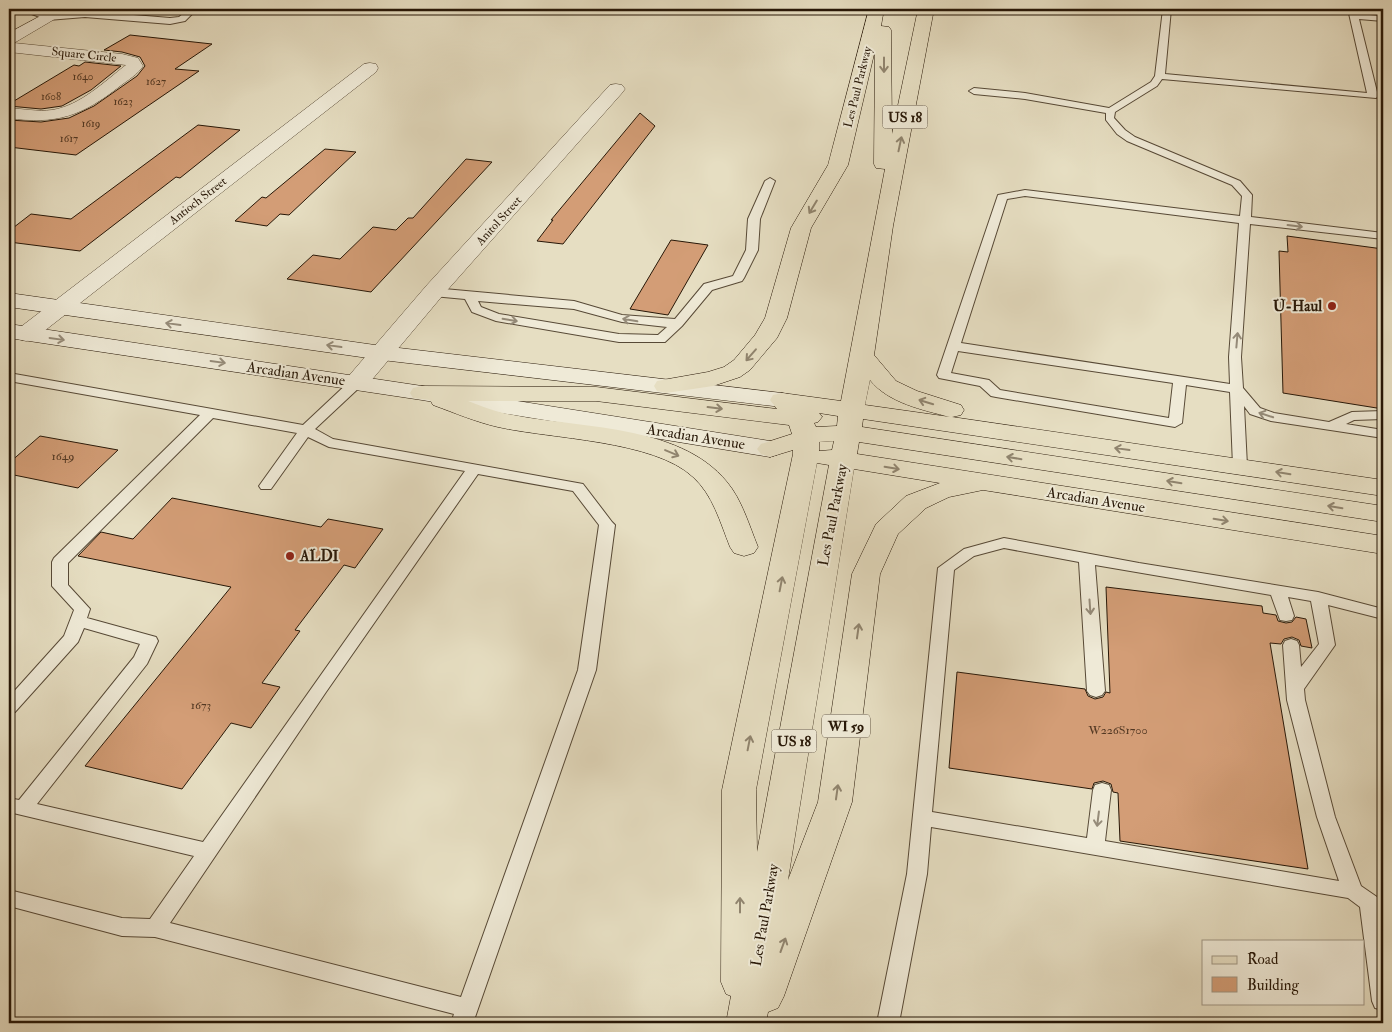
<svg xmlns="http://www.w3.org/2000/svg" width="1392" height="1032" viewBox="0 0 1392 1032" font-family="'IM FELL Double Pica',serif">
<style>
.building{fill:#d39d76;stroke:#271707}
.lines{fill:none;stroke-linecap:round;stroke-linejoin:round}
.service-casing{stroke:#574936;stroke-width:2}
.minor-casing{stroke:#574936;stroke-width:1}
.secondary-casing{stroke:#271707;stroke-width:1}
.primary-casing{stroke:#271707;stroke-width:1}
.service{fill:#efead7;fill-rule:evenodd}
.minor{fill:#efead7;fill-rule:evenodd}
.secondary{fill:#efead7;fill-rule:evenodd}
.primary{fill:#e6dec2;fill-rule:evenodd}
.oneway{stroke:#90846e}
.oneway2{stroke:#958b79}
.poi-dot{fill:#8f2418;stroke:#efead7;stroke-width:2}
.labels{text-anchor:middle;dominant-baseline:central;stroke-width:4;stroke-linejoin:round;paint-order:stroke}
.far-number-label{font-size:11px;fill:#523823}
.far-street-label{font-size:12px;fill:#271707;stroke:#efead7}
.number-label{font-size:12px;fill:#523823}
.shield{fill:#efead7;stroke:#635645;stroke-width:1}
.shield-label{font-size:14px;font-weight:bold;fill:#271707}
.poi-label{font-size:15px;font-weight:bold;fill:#271707;stroke:#efead7;text-anchor:end}
.street-label{font-size:15px;fill:#271707;stroke:#efead7}
</style>
<rect width="100%" height="100%" fill="#e6dec2"/>
<filter id="stains"><feTurbulence type="fractalNoise" baseFrequency=".004" numOctaves="4"/><feColorMatrix values="0 0 0 0 .2 0 0 0 0 .09 0 0 0 0 .02 0 0 0 .5 -.17"/></filter>
<radialGradient id="worn" r=".72"><stop offset=".6" stop-color="#630" stop-opacity="0"/><stop offset="1" stop-color="#630" stop-opacity=".3"/></radialGradient>
<path class="building" d="M130,35L212,44L175,69L199,71L76,155L9,147V120L41,122L69,118L94,106L137,76L145,66L140,57L122,52L104,50Z
M85,62L121,66L91,90L62,106L41,109L9,106V104L74,65L79,66Z
M640,113L655,126L563,244L537,241L553,220H551Z
M198,125L240,130L180,178L176,177L80,251L9,242V231L31,214L71,219Z
M325,149L356,152L289,215L280,214L267,226L235,221L262,197L266,198Z
M466,159L492,162L371,292L287,279L313,255L340,259L373,227L396,230L408,218H413Z
M1287,236L1383,249V409L1283,393L1279,251L1288,252Z
M671,240L708,245L668,315L630,309Z
M40,436L118,450L78,488L9,474V463Z
M172,498L321,527L328,519L383,529L355,568L344,565L295,630L300,631L262,683L280,687L251,728L231,723L182,789L85,766L231,587L78,556L101,532L133,539Z
M1106,587L1262,606L1263,613L1276,615L1278,621L1286,623L1292,622L1296,617L1306,619L1312,648L1301,646L1299,640L1292,637L1284,639L1281,644L1270,643L1308,869L1120,841L1118,793L1113,792L1111,784L1103,781L1094,783L1092,789L949,768L957,672L1085,689L1088,696L1095,699L1103,697L1106,692L1110,693Z"/>
<g class="lines">
<g class="service-casing">
<path id="service" d="M18,9H30L48,14L85,11L170,18L179,17L184,13L179,9H192V14L185,21L170,24L85,17L48,20Z
M1163,9H1171L1165,74L1367,93L1348,9H1356L1357,14L1383,16V21L1359,19L1378,96L1376,98L1162,79L1157,86L1115,112L1114,118L1125,130L1135,137L1240,181L1252,195L1251,217L1383,233V239L1250,224L1241,357L1243,388L1260,408L1274,413L1329,422L1352,412L1383,411V419L1354,420L1346,424L1383,430V438L1271,421L1250,414L1244,406L1247,466L1245,469H1235L1233,466L1230,392L1186,385L1182,423L1175,427L996,397L991,396L980,386L939,378L937,375L998,195L1025,190L1240,216L1242,196L1232,185L1127,141L1117,134L1106,120V113L1025,99L974,94L969,91L974,88L1025,93L1109,108L1151,82L1155,76ZM1025,196L1239,223L1229,357L1230,384L961,343L1007,199ZM958,351L1173,383L1169,418L1000,390L989,380L951,373Z
M770,178L775,181L760,219L758,250L744,278L742,281L712,290L682,326L665,342H619L496,321L472,312L465,299L433,296L427,292L433,288L574,301L622,315L675,319L704,284L733,276L746,250L748,219L765,181ZM478,301L574,309L622,322L667,327L658,335L619,334L499,314L481,307Z
M9,373L303,425L351,380H361L363,383L361,386L315,429L333,439L583,484L612,522L615,525L596,670L473,1023H451L454,1014L155,937L122,936L9,906V890L122,918L150,919L194,856L9,812V798L19,800L134,657L140,644L84,628L78,642L15,712L9,714V697L64,636L74,610L52,586V562L54,558L200,415L9,381ZM213,418L297,433L259,486L261,489H271L308,437L329,447L465,471L203,842L37,804L147,664L158,641L156,637L87,618L90,609L68,585V563ZM478,474L573,491L599,525L578,670L461,997L170,923L326,692Z
M1004,538L1139,563L1318,592L1383,609V619L1328,605L1335,645L1304,689L1305,700L1335,817L1361,886L1377,897L1380,903L1383,926V1010L1375,1008L1372,1001L1360,907L1348,898L931,827L927,874L899,1023H877L907,874L938,568L964,549ZM1004,548L1079,562L1087,691L1090,695L1096,697L1102,695L1105,691L1095,565L1271,595L1280,620L1286,621L1292,620L1294,616L1288,597L1311,601L1319,644L1301,667L1299,645L1297,641L1291,639L1285,641L1283,645L1287,700L1317,817L1339,881L1105,841L1111,790L1109,785L1102,783L1095,785L1093,790L1087,838L932,812L954,570L974,556Z"/>
</g>
<g class="minor-casing">
<path id="minor" d="M48,12L53,14L56,17L53,20L14,43L122,54L138,58L143,66C138,74 128,80 120,86C82,116 56,125 9,118V108C23,109 38,112 52,110C80,106 105,81 126,65L9,52V33Z
M370,63L376,64L378,68L376,72L34,339L26,341L18,339L14,334L18,329L364,64Z
M616,84L622,85L625,89L622,93L443,295L365,388L356,390L347,388L344,383L347,378L427,285L610,85Z"/>
</g>
<g class="secondary-casing">
<path id="secondary" d="M9,293L382,346L782,393L791,395L794,400L791,405L782,407L382,360L9,307Z
M9,324L422,386L770,441L779,444L783,449L779,454L770,457L422,400L9,338Z"/>
</g>
<g class="primary-casing">
<path id="primary" d="M869,9H884L881,26L889,27L891,30L892,134L918,9H934L893,226L874,355L896,381L917,391L961,405L964,410L961,415L952,417L1383,480V496L863,419L862,427L1383,506V522L859,442L857,454L1383,536V554L983,490L949,497L926,508L898,534L880,574L852,802L784,996L778,1008L768,1012L766,1023H726L731,996L726,994L721,982L722,790L793,454V450L770,457L761,454L757,449L761,444L792,434L789,425L596,401H468C479,405 491,410 503,413C573,429 678,422 727,482C742,500 749,525 758,547L754,553L744,556L734,553L730,547C720,522 713,495 693,477C654,440 551,439 498,427C476,422 455,413 433,405L430,400L413,398L410,393L413,388L422,386L596,387L777,409L770,400L773,395L782,393L841,401L885,169L876,168L874,164L875,50L848,165L811,228L787,318L777,338L750,370L740,377L713,386L666,393L657,391L654,386L657,381L708,372L724,367L734,360L755,335L765,318L791,228L828,165ZM870,380C888,403 923,410 950,417L865,405ZM819,413L838,416L837,426L816,427L814,423L818,422L822,417ZM834,441L832,450L819,451V442ZM817,463L829,465L757,852L756,790ZM854,469L940,483L906,496L876,524L852,574L818,802L788,880Z"/>
</g>
<use href="#service" class="service"/>
<use href="#minor" class="minor"/>
<use href="#secondary" class="secondary"/>
<use href="#primary" class="primary"/>
</g>
<defs><path id="oneway-shaft" d="M-6 0H5M1.5-3L5.5 0L1.5 3" fill="none" stroke-width="1.6" stroke-linecap="round" stroke-linejoin="round" transform="scale(1.25)"/></defs>
<g class="oneway">
<use href="#oneway-shaft" transform="translate(884 65) rotate(90)"/>
<use href="#oneway-shaft" transform="translate(900 144) rotate(-78)"/>
<use href="#oneway-shaft" transform="translate(813 207) rotate(121)"/>
<use href="#oneway-shaft" transform="translate(751 355) rotate(131)"/>
<use href="#oneway-shaft" transform="translate(926 402) rotate(-163)"/>
<use href="#oneway-shaft" transform="translate(715 408) rotate(7)"/>
<use href="#oneway-shaft" transform="translate(1122 449) rotate(-172)"/>
<use href="#oneway-shaft" transform="translate(672 453) rotate(23)"/>
<use href="#oneway-shaft" transform="translate(1014 458) rotate(-171)"/>
<use href="#oneway-shaft" transform="translate(892 468) rotate(9)"/>
<use href="#oneway-shaft" transform="translate(1283 473) rotate(-171)"/>
<use href="#oneway-shaft" transform="translate(1174 482) rotate(-171)"/>
<use href="#oneway-shaft" transform="translate(1335 507) rotate(-171)"/>
<use href="#oneway-shaft" transform="translate(1221 520) rotate(9)"/>
<use href="#oneway-shaft" transform="translate(781 584) rotate(-79)"/>
<use href="#oneway-shaft" transform="translate(858 631) rotate(-82)"/>
<use href="#oneway-shaft" transform="translate(749 743) rotate(-79)"/>
<use href="#oneway-shaft" transform="translate(837 792) rotate(-82)"/>
<use href="#oneway-shaft" transform="translate(740 905) rotate(-90)"/>
<use href="#oneway-shaft" transform="translate(783 945) rotate(-70)"/>
</g>
<g class="oneway2">
<use href="#oneway-shaft" transform="translate(1295 226) rotate(7)"/>
<use href="#oneway-shaft" transform="translate(510 320) rotate(9)"/>
<use href="#oneway-shaft" transform="translate(630 320) rotate(-170)"/>
<use href="#oneway-shaft" transform="translate(173 324) rotate(-172)"/>
<use href="#oneway-shaft" transform="translate(57 339) rotate(8)"/>
<use href="#oneway-shaft" transform="translate(1237 340) rotate(-85)"/>
<use href="#oneway-shaft" transform="translate(334 346) rotate(-172)"/>
<use href="#oneway-shaft" transform="translate(218 362) rotate(8)"/>
<use href="#oneway-shaft" transform="translate(1266 415) rotate(-162)"/>
<use href="#oneway-shaft" transform="translate(1090 607) rotate(86)"/>
<use href="#oneway-shaft" transform="translate(1098 819) rotate(97)"/>
</g>
<g class="poi-dot">
<circle cx="1332" cy="306" r="5"/>
<circle cx="290" cy="556" r="5"/>
</g>
<g class="labels">
<g class="far-number-label">
<text x="83" y="76">1640</text>
<text x="156" y="81">1627</text>
<text x="51" y="96">1608</text>
<text x="123" y="101">1623</text>
<text x="91" y="123">1619</text>
<text x="69" y="138">1617</text>
</g>
<g class="far-street-label">
<text transform="translate(84 55) rotate(6)">Square Circle</text>
<text transform="translate(858 87) rotate(-76)">Les Paul Parkway</text>
<text transform="translate(198 201) rotate(-38)">Antioch Street</text>
<text transform="translate(499 221) rotate(-48)">Anitol Street</text>
</g>
<g class="number-label">
<text x="63" y="456">1649</text>
<text x="201" y="705">1673</text>
<text x="1118" y="730">W226S1700</text>
</g>
<g class="shield">
<rect x="882.5" y="105.5" width="45" height="23" rx="4"/>
<rect x="822" y="714.5" width="48" height="23" rx="4"/>
<rect x="771.5" y="729.5" width="45" height="23" rx="4"/>
</g>
<g class="shield-label">
<text x="905" y="117">US 18</text>
<text x="846" y="726">WI 59</text>
<text x="794" y="741">US 18</text>
</g>
<g class="poi-label">
<text x="1322" y="306">U-Haul</text>
<text x="300" y="556" text-anchor="start">ALDI</text>
</g>
<g class="street-label">
<text transform="translate(296 374) rotate(8)">Arcadian Avenue</text>
<text transform="translate(696 437) rotate(9)">Arcadian Avenue</text>
<text transform="translate(1096 500) rotate(9)">Arcadian Avenue</text>
<text transform="translate(833 515) rotate(-79)">Les Paul Parkway</text>
<text transform="translate(765 915) rotate(-80)">Les Paul Parkway</text>
</g>
</g>
<rect width="1392" height="1032" fill="none" stroke="#e6dec2" stroke-width="30"/>
<rect x="10" y="10" width="1372" height="1012" fill="none" stroke="#271707" stroke-width="2.5"/>
<rect x="15" y="15" width="1362" height="1002" fill="none" stroke="#271707"/>
<rect x="1202" y="940" width="162" height="65" fill="#efead7" stroke="#9f9684"/>
<rect x="1212" y="956" width="25" height="8" fill="#e6dec2" stroke="#9f9684"/>
<text x="1247" y="964" font-size="15" fill="#271707">Road</text>
<rect x="1212" y="977" width="25" height="15" fill="#d39d76" stroke="#9f9684"/>
<text x="1247" y="990" font-size="15" fill="#271707">Building</text>
<rect width="100%" height="100%" filter="url(#stains)"/>
<rect width="100%" height="100%" fill="url(#worn)"/>
</svg>
